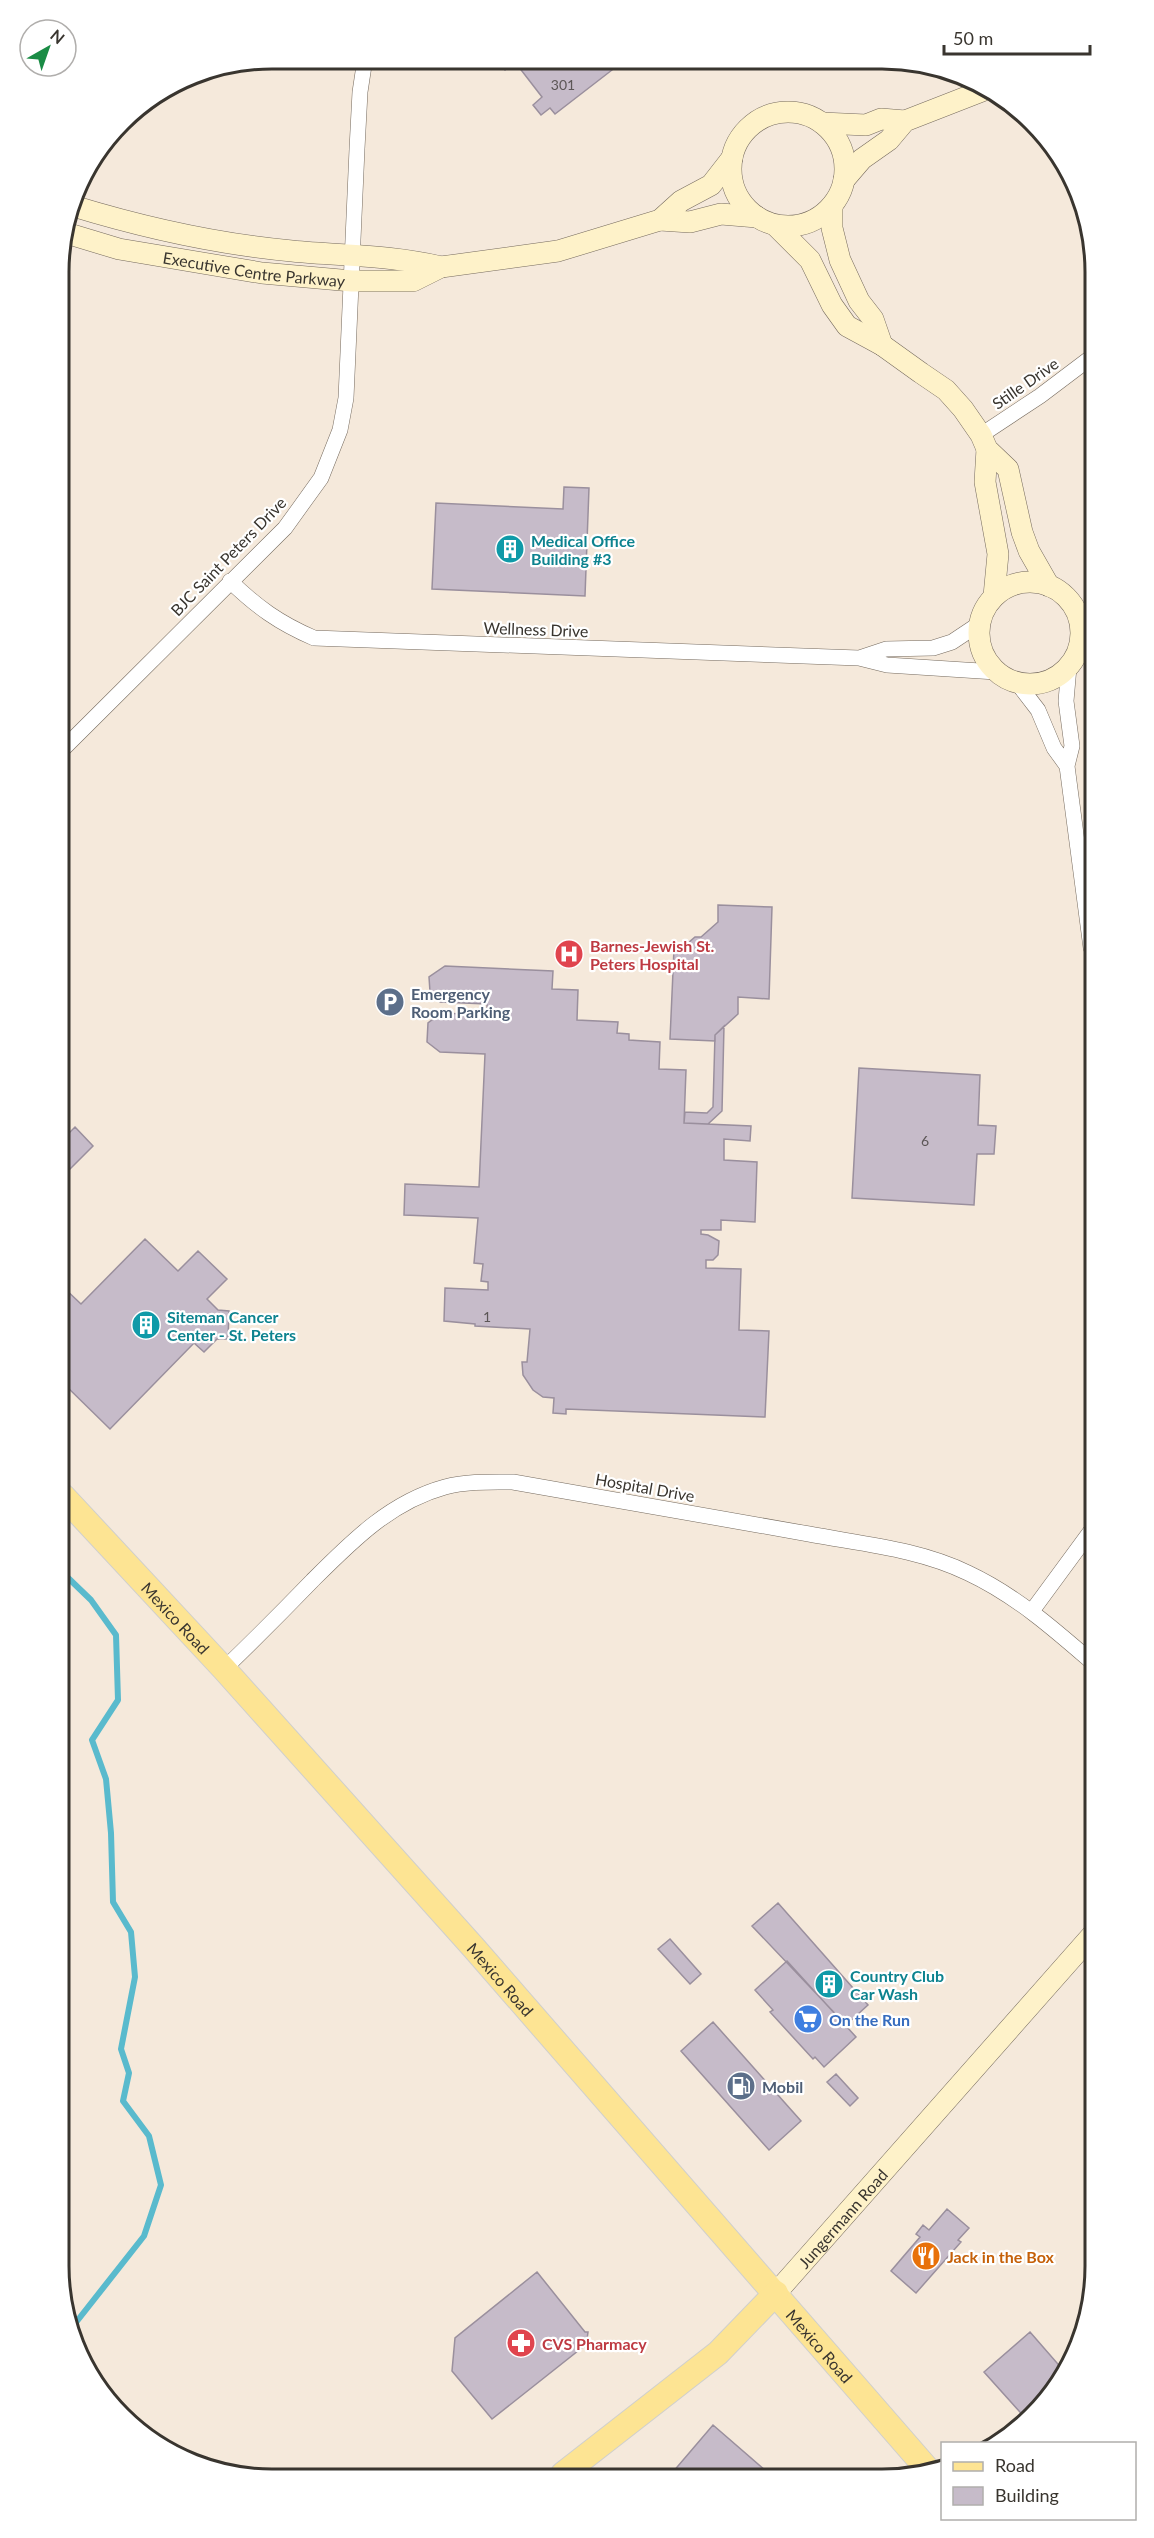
<svg xmlns="http://www.w3.org/2000/svg" width="1154" height="2538" viewBox="0 0 1154 2538" font-family="Lato,sans-serif">
<style>
.lines{fill:none;stroke-linecap:round;stroke-linejoin:round}
.stream{stroke:#59bacd;stroke-width:6}
.building{fill:#c6bbc9;stroke:#9a8f9d;stroke-width:1.5}
.street-casing{stroke:#756a5e;stroke-width:16}
.secondary-casing{stroke:#756a5e;stroke-width:22}
.primary-casing{stroke:#cfcfcd;stroke-width:26}
.street{stroke:#fff;stroke-width:15}
.secondary{stroke:#fef2c9;stroke-width:21}
.primary{stroke:#fde493;stroke-width:24}
.labels{text-anchor:middle;dominant-baseline:central;stroke-width:4.5;stroke-linejoin:round;paint-order:stroke}
.number-label{font-size:14px;fill:#5c5656}
.street-label{font-size:16px;fill:#39352f;stroke:#fff}
.culture-label{font-size:16px;font-weight:bold;fill:#0d838f;stroke:#fff;text-anchor:start}
.health-label{font-size:16px;font-weight:bold;fill:#be3a42;stroke:#fff;text-anchor:start}
.service-label{font-size:16px;font-weight:bold;fill:#4e5e75;stroke:#fff;text-anchor:start}
.shop-label{font-size:16px;font-weight:bold;fill:#366cbe;stroke:#fff;text-anchor:start}
.food-label{font-size:16px;font-weight:bold;fill:#c56008;stroke:#fff;text-anchor:start}
.rim{fill:none;stroke:#39352f;stroke-width:3}
</style>
<rect width="100%" height="100%" fill="#f5e9db"/>
<g class="lines">
<path class="stream" d="M63,1573L91,1600L116,1635L118,1700L92,1740L106,1779L111,1833L113,1902L131,1932L135,1977L121,2049L129,2073L123,2101L149,2136L161,2185L144,2236L70,2330"/>
</g>
<path class="building" d="M497,60L604,61L612,70L555,114L550,108L541,115L533,105L542,97L515,62L505,70Z
M564,487L589,488L585,596L432,589L436,503L563,509Z
M718,905L772,907L769,999L738,997V1014L715,1035V1041L670,1039L674,949H681L695,937H701L718,922Z
M445,966L553,971L552,989L578,990L577,1020L618,1022L617,1033L629,1034V1040L660,1042L659,1069L686,1070L684,1123L751,1126L750,1141L724,1139V1160L757,1162L755,1222L721,1220V1230H701V1234L708,1235L719,1241L718,1255L713,1260H706V1268L741,1269L739,1330L769,1331L765,1417L566,1409V1414L553,1413L554,1398L543,1397L533,1390L523,1375L522,1362H527L530,1329L475,1326V1324L444,1321L445,1288L488,1290V1282L481,1281L483,1264L474,1263L478,1218L404,1215L405,1184L479,1187L485,1054L440,1052L427,1042L428,1023L441,1013L487,1015V1004L440,1002L430,992L429,977Z
M724,1026L722,1111L708,1124L684,1123L685,1112L707,1113L713,1107L715,1035Z
M859,1068L980,1075L978,1125L996,1126L994,1154H977L974,1205L852,1198Z
M75,1127L93,1146L66,1173L68,1199L62,1205V1140Z
M145,1239L178,1271L198,1251L227,1279L207,1299L218,1310L229,1311L228,1339H217L204,1352L194,1343L110,1429L63,1383L62,1286L81,1304Z
M62,1266L69,1273L62,1281Z
M778,1903L868,2005L846,2025L752,1926Z
M670,1939L701,1974L690,1984L658,1949Z
M787,1961L856,2037L824,2067L815,2057L813,2059L770,2012L773,2010L755,1990Z
M713,2022L801,2121L769,2150L681,2051Z
M836,2074L858,2098L850,2106L827,2082Z
M947,2209L969,2228L958,2240L961,2242L916,2293L891,2271L920,2237L916,2234L923,2225L929,2230Z
M537,2272L585,2332H588L586,2347H583L492,2419L452,2371L455,2338Z
M1030,2332L1064,2371L1043,2406L1027,2420L984,2372Z
M713,2425L766,2471L764,2473H672Z"/>
<g class="lines">
<g class="street-casing">
<path id="street" d="M981,435L1040,396L1089,359
M230,581C257,607 279,623 314,638L859,658L887,665L996,672
M859,658L886,649L933,648L952,642L979,624
M1069,667L1066,701L1072,746L1067,766L1091,948
M1018,684L1038,710L1054,748L1067,766
M61,751L285,528L321,478L340,430L346,398L357,149L360,92L365,59
M1032,1611L1093,1528
M224,1669C254,1640 283,1611 312,1581C351,1542 390,1502 445,1487C467,1481 491,1482 513,1482C612,1499 711,1516 809,1534C862,1544 919,1549 968,1573C1015,1595 1054,1629 1093,1663"/>
</g>
<g class="secondary-casing">
<g id="secondary">
<circle cx="788" cy="169" r="57"/>
<path d="M822,123L866,125L881,119L905,121"/>
<path d="M844,180L862,159L889,140L905,121L982,91"/>
<path d="M73,206C145,228 217,244 292,251C342,256 392,255 441,267"/>
<path d="M832,206V228L840,260L859,301L873,319L882,345"/>
<path d="M660,220L690,222L721,214L757,217"/>
<path d="M775,225L810,260L832,305L847,326L882,345L921,373L946,390L963,409L981,435L987,449L1008,469L1022,532L1029,551L1049,586"/>
<path id="s1" d="M66,233L119,249L262,273L352,281H413L441,267L558,251L660,220L681,201L711,185L732,158"/>
<path d="M987,449L985,482L998,554L994,596"/>
<circle cx="1030" cy="633" r="51"/>
<path id="s2" d="M776,2293L1094,1933"/>
</g>
</g>
<g class="primary-casing">
<g id="primary">
<path id="s3" d="M63,1496L224,1669L474,1948L930,2472"/>
<path d="M563,2474L718,2353L776,2293"/>
</g>
</g>
<use href="#street" class="street"/>
<use href="#secondary" class="secondary"/>
<use href="#primary" class="primary"/>
</g>
<defs>
<g id="building-disc" transform="scale(1.5)"><circle r="9.5" fill="#0f9aa8" stroke="#fff"/><path d="M-4-6H4V6H1V3H-1V6H-4ZM-2.5-4.3h1.7v1.8h-1.7ZM.8-4.3h1.7v1.8H.8ZM-2.5-1h1.7V.8h-1.7ZM.8-1h1.7V.8H.8Z" fill="#fff"/></g>
<g id="hospital-disc" transform="scale(1.5)"><circle r="9.5" fill="#e0444e" stroke="#fff"/><path d="M-5-5h3v3.5h4V-5h3V5h-3V1.5h-4V5h-3Z" fill="#fff"/></g>
<g id="parking-disc" transform="scale(1.5)"><circle r="9.5" fill="#5c6f8a" stroke="#fff"/><path d="M-3.5-5.5H1a3.5 3.5 0 0 1 0 7H-1V5.5H-3.5ZM-1-3.4V-.6H.8a1.4 1.4 0 0 0 0-2.8Z" fill="#fff"/></g>
<g id="supermarket-disc" transform="scale(1.5)"><circle r="9.5" fill="#3f7fe0" stroke="#fff"/><path d="M-6-5.5h2.5l.6 2H6L4.5 2H-2.5L-4.4-4H-6ZM-1.5 3.2a1.3 1.3 0 1 0 .1 0ZM3 3.2a1.3 1.3 0 1 0 .1 0Z" fill="#fff"/></g>
<g id="fuel-disc" transform="scale(1.5)"><circle r="9.5" fill="#5c6f8a" stroke="#fff"/><path d="M-5.5-6h7V0h2V4h1.3V-2.5L3-4.5l.8-.8L6-3V5H2.5V1h-1V6h-7ZM-4.2-4.7v3.2H.2V-4.7Z" fill="#fff"/></g>
<g id="restaurant-disc" transform="scale(1.5)"><circle r="9.5" fill="#e8710a" stroke="#fff"/><path d="M-5-6h1v4h1v-4h1v4h1v-4h1v5L-1.5 .5V6h-2V.5L-5-1ZM5-6V6H3V1.5H1.5Q1.5-4 5-6Z" fill="#fff"/></g>
<g id="pharmacy-disc" transform="scale(1.5)"><circle r="9.5" fill="#e0444e" stroke="#fff"/><path d="M-2-6h4v4h4v4h-4v4h-4v-4h-4v-4h4Z" fill="#fff"/></g>
</defs>
<g fill-rule="evenodd">
<use href="#building-disc" x="510" y="549"/>
<use href="#hospital-disc" x="569" y="954"/>
<use href="#parking-disc" x="390" y="1002"/>
<use href="#building-disc" x="146" y="1325"/>
<use href="#building-disc" x="829" y="1984"/>
<use href="#supermarket-disc" x="808" y="2019"/>
<use href="#fuel-disc" x="741" y="2086"/>
<use href="#restaurant-disc" x="926" y="2256"/>
<use href="#pharmacy-disc" x="521" y="2343"/>
</g>
<g class="labels">
<g class="number-label">
<text x="563" y="84">301</text>
<text x="925" y="1140">6</text>
<text x="487" y="1316">1</text>
</g>
<g class="street-label">
<text stroke="none"><textPath href="#s1" startOffset="192">Executive Centre Parkway</textPath></text>
<text transform="translate(1025 383) rotate(-35)">Stille Drive</text>
<text transform="translate(228 556) rotate(-46)">BJC Saint Peters Drive</text>
<text transform="translate(536 629) rotate(2)">Wellness Drive</text>
<text transform="translate(645 1487) rotate(10)">Hospital Drive</text>
<text stroke="none"><textPath href="#s3" startOffset="166">Mexico Road</textPath></text>
<text stroke="none"><textPath href="#s3" startOffset="652">Mexico Road</textPath></text>
<text stroke="none"><textPath href="#s2" startOffset="100">Jungermann Road</textPath></text>
<text stroke="none"><textPath href="#s3" startOffset="1138">Mexico Road</textPath></text>
</g>
<g class="culture-label">
<text x="531" y="540">Medical Office<tspan x="531" dy="18">Building #3</tspan></text>
<text x="167" y="1316">Siteman Cancer<tspan x="167" dy="18">Center - St. Peters</tspan></text>
<text x="850" y="1975">Country Club<tspan x="850" dy="18">Car Wash</tspan></text>
</g>
<g class="health-label">
<text x="590" y="945">Barnes-Jewish St.<tspan x="590" dy="18">Peters Hospital</tspan></text>
<text x="542" y="2343">CVS Pharmacy</text>
</g>
<g class="service-label">
<text x="411" y="993">Emergency<tspan x="411" dy="18">Room Parking</tspan></text>
<text x="762" y="2086">Mobil</text>
</g>
<g class="shop-label">
<text x="829" y="2019">On the Run</text>
</g>
<g class="food-label">
<text x="947" y="2256">Jack in the Box</text>
</g>
</g>
<path d="M0 0H1154V2538H0ZM272 69H882A203 203 0 0 1 1085 272V2266A203 203 0 0 1 882 2469H272A203 203 0 0 1 69 2266V272A203 203 0 0 1 272 69Z" fill="#fff" fill-rule="evenodd"/>
<path class="rim" d="M272 69H882A203 203 0 0 1 1085 272V2266A203 203 0 0 1 882 2469H272A203 203 0 0 1 69 2266V272A203 203 0 0 1 272 69Z"/>
<rect x="941" y="2442" width="195" height="78" fill="#ffffff" stroke="#b0aeac" stroke-width="1.5"/>
<rect x="953" y="2462" width="30" height="9" fill="#fde493" stroke="#b0aeac" stroke-width="1.5"/>
<text x="995" y="2472" font-size="18" fill="#39352f">Road</text>
<rect x="953" y="2487" width="30" height="18" fill="#c6bbc9" stroke="#b0aeac" stroke-width="1.5"/>
<text x="995" y="2502" font-size="18" fill="#39352f">Building</text>
<g transform="translate(48 48) rotate(40)"><circle r="28" fill="#ffffff" stroke="#b0aeac" stroke-width="1.5"/>
<path d="M0-4.5L10 22L0 15L-10 22Z" fill="#1a8c45"/>
<text y="-9" font-size="16" font-weight="bold" text-anchor="middle" fill="#39352f">N</text>
</g>
<path d="M944 45v9h146v-9" fill="none" stroke="#39352f" stroke-width="3"/>
<text x="953" y="45" font-size="18" fill="#39352f" stroke="#ffffff" stroke-width="4.5" paint-order="stroke">50 m</text>
</svg>
